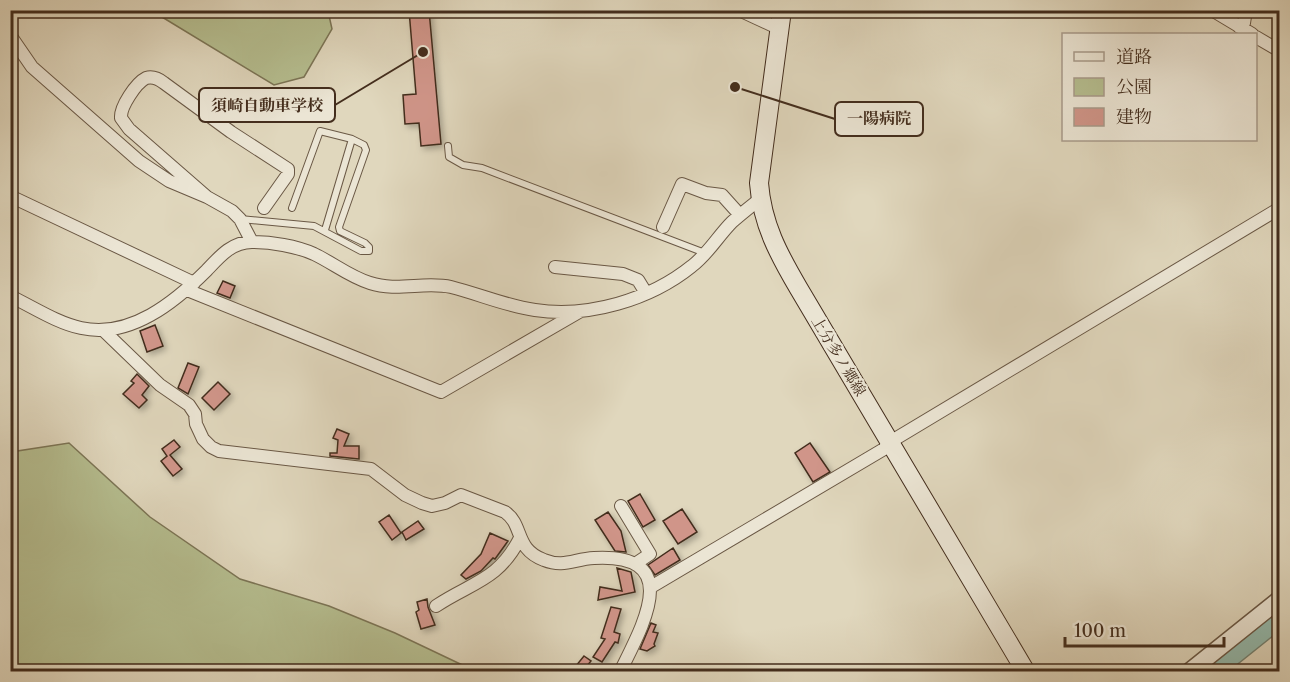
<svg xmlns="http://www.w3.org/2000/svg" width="1290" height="682" viewBox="0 0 1290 682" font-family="'Libre Caslon Text','Noto Serif JP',serif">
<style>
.green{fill:#b5bd8f;stroke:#7c7556;stroke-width:1.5}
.water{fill:#94baad;stroke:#748273;stroke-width:1.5}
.building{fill:#d09589;stroke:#432d1d;stroke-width:1.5;filter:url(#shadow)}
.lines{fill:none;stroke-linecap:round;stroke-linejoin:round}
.service-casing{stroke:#6a5845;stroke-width:8}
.minor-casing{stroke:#6a5845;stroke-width:14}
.tertiary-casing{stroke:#6a5845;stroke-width:19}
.secondary-casing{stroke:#432d1d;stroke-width:20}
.service{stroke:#ebe5d4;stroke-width:6}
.minor{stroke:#ebe5d4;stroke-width:12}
.tertiary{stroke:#ebe5d4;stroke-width:16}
.secondary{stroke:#ebe5d4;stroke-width:18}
.labels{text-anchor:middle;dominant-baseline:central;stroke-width:4.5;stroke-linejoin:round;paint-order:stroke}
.street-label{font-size:15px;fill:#432d1d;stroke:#ebe5d4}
.leader{fill:none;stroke:#432d1d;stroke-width:2}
.callout-dot{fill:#432d1d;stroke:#ebe5d4;stroke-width:2}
.callout{fill:#ebe5d4;stroke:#432d1d;stroke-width:2}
.callout-label{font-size:16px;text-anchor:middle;font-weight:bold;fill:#432d1d}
</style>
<defs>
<filter id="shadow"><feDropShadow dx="3" dy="3" stdDeviation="3" flood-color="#0004"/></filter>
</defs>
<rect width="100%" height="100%" fill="#e0d7bd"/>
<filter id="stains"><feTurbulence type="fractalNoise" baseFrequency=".00333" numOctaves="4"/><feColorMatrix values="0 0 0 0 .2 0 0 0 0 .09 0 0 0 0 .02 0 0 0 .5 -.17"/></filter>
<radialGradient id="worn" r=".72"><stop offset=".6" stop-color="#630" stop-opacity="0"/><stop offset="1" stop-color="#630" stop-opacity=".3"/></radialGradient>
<path class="green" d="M147,11H328L332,29L304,77L274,85L162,17Z
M69,443L150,517L240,579L329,606L395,633L475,671H11V452Z"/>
<path class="water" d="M1279,608V631L1229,671L1201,672Z"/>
<path class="building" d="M409,10H429L441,144L421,146L419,123L405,124L403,95L416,94Z
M223,281L235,286L230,298L217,293Z
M155,325L163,346L147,352L140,331Z
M188,363L199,367L188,394L178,388Z
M137,374L149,386L142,395L147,400L139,408L123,394L134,383L131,381Z
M218,382L230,394L214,410L202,398Z
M337,429L349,434L344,446H359V459L330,456V453H337L338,440L333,438Z
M174,440L180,447L170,455L182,469L173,476L161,461L167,456L162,449Z
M810,443L830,472L813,482L795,453Z
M640,494L655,520L643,527L628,501Z
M682,509L697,532L678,544L663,521Z
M608,512L621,531L626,552L615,551L595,520Z
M389,515L401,533L392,540L379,522Z
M418,521L424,529L406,540L402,532Z
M490,533L508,541L495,559L493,558L481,571L466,579L461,575L481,554Z
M673,548L680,560L655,575L648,565Z
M617,568L631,572L635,592L598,600L600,587L622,591Z
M427,599L428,607L435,625L421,629L416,612L419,610L417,602Z
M611,607L621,609L614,632L620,634L618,643L615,642L602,662L593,657L605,639L601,638Z
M651,623L656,625L653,632L658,633L654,644L655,646L647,651L640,649Z
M584,656L591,661L582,672H571Z"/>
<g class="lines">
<g class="service-casing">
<path id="service" d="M448,146L449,157L463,165L482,168L705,253
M240,219L314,226L361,251H369V247L365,243L340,231L339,227L366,150L364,145L352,139L320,131L292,208
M325,230L352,139"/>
</g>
<g class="minor-casing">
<path id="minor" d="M739,10L780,29
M1212,10L1252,34
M1239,27L1244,23L1246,10
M10,35L32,67L139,161L169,181L207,197L232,211L240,219L252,242
M1256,37L1280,51
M10,196L194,283
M207,197L129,129L121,118C120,107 136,83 146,78C153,76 159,79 164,83L231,132L288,169V174L264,208
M663,227L682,184L706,193L722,195L740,215
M555,267L623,274L638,280L646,293
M187,290L441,392L579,312
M10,296C33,307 57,323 81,328C130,339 175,302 207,270C220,256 232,242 252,242C271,242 296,246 314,254C333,263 350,277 370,283C397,292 425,281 451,287C479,294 506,306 535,310C588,318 650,300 692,266C708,254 718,236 732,222C741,214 750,207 760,199
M103,330L160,385L189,405L195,414L196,424L203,439L211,447L219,451L371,469L405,495L422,503L432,506L445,503L461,495L505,512C524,525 514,549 544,560C564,568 574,559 594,558C685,553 643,625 620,672
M621,506L650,554L635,564
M651,587L884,449L890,442L1280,208
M436,606C472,582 498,581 520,538"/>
</g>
<g class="tertiary-casing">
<path id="tertiary" d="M1189,672L1280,599"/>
</g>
<g class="secondary-casing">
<path id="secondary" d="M782,10L759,183C762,224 779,255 799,289L1026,672"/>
</g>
<use href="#service" class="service"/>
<use href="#minor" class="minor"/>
<use href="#tertiary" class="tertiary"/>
<use href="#secondary" class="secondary"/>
</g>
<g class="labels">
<g class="street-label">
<text transform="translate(839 356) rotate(59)">上分多ノ郷線</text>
</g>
</g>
<path class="leader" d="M423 52L335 105M735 87L835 119"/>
<g class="callout-dot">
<circle cx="423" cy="52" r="6"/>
<circle cx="735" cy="87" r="6"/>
</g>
<g class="callout">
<rect x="199" y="88" width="136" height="34" rx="6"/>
<rect x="835" y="102" width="88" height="34" rx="6"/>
</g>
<g class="callout-label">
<text x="267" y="111">須崎自動車学校</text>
<text x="879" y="124">一陽病院</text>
</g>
<rect width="1290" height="682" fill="none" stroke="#e0d7bd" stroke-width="36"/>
<rect x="12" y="12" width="1266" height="658" fill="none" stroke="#432d1d" stroke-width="3"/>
<rect x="18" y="18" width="1254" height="646" fill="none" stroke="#432d1d" stroke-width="1.5"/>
<rect x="1062" y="33" width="195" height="108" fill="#ebe5d4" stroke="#a89b8b" stroke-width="1.5"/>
<rect x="1074" y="52" width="30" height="9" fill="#ebe5d4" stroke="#a89b8b" stroke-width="1.5"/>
<text x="1116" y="63" font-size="18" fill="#432d1d">道路</text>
<rect x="1074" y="78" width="30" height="18" fill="#b5bd8f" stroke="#a89b8b" stroke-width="1.5"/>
<text x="1116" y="93" font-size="18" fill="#432d1d">公園</text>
<rect x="1074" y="108" width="30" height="18" fill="#d09589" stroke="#a89b8b" stroke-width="1.5"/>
<text x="1116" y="123" font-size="18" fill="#432d1d">建物</text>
<path d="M1065 637v9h159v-9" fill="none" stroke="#432d1d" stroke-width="3"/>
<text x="1074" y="637" font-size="18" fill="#432d1d" stroke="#ebe5d4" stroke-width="4.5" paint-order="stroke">100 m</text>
<rect width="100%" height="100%" filter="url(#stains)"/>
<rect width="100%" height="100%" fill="url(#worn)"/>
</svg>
